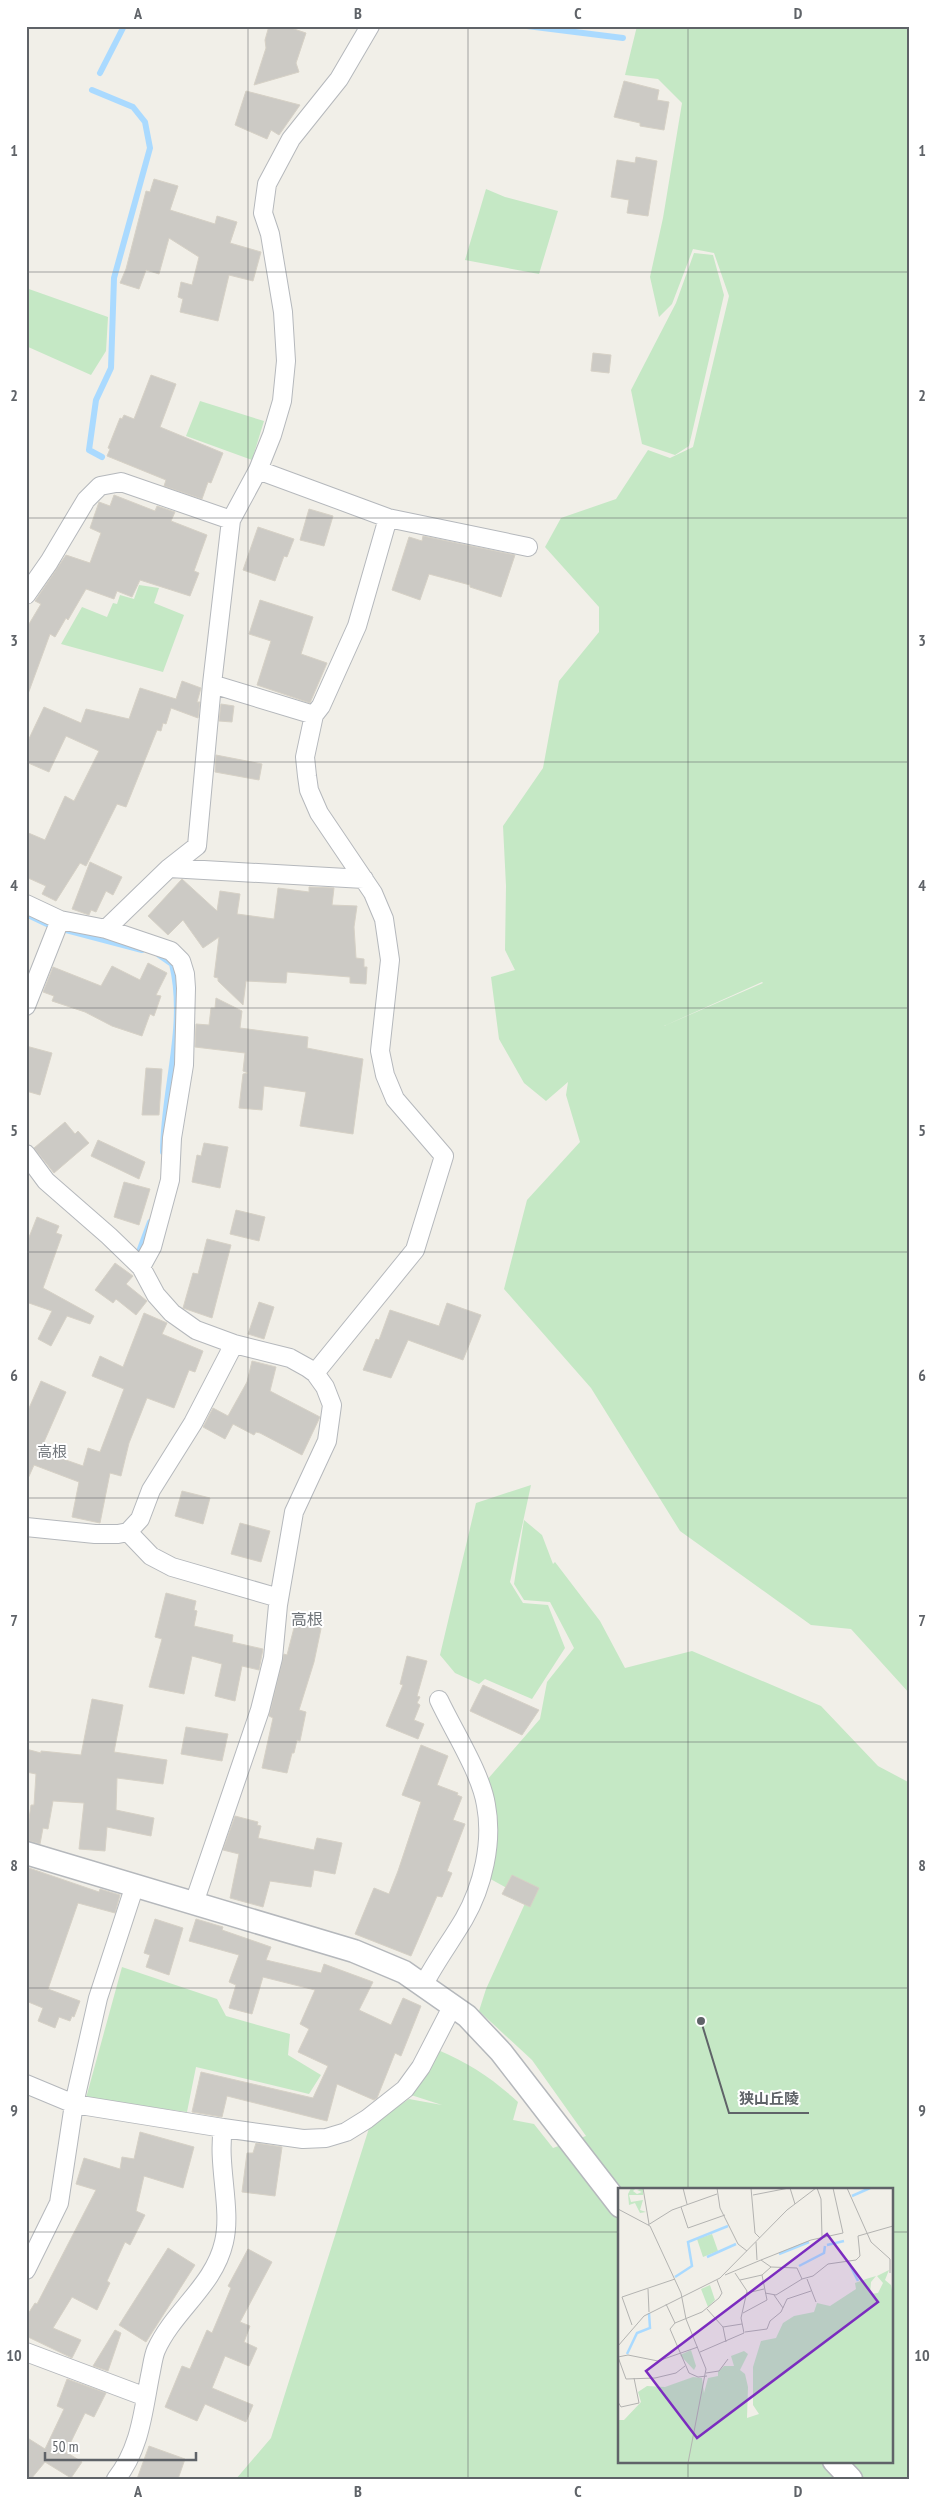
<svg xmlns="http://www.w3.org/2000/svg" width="936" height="2505" viewBox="0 0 936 2505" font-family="'PT Sans Narrow','Noto Sans JP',sans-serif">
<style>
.green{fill:#c5e8c5;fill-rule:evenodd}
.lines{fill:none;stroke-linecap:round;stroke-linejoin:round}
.stream{stroke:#aadaff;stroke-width:6}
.building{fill:#cccac5;stroke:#d6d1c6}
.minor-casing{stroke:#b5b8bc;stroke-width:20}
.tertiary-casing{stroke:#b5b8bc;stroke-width:25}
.minor{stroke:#fff;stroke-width:18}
.tertiary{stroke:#fff;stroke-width:22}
.grid{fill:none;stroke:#5f6368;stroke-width:1;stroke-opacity:0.55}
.labels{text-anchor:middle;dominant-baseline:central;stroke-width:4;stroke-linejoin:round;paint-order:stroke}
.neighbourhood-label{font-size:15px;fill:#70757a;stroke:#fff}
.quarter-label{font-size:16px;fill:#70757a;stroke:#fff}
.inset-river{fill:none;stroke:#aadaff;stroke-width:2.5}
.inset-road{fill:none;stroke:#b3b3b1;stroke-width:1}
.view{fill:#7b2cbf;fill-opacity:0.15;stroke:#7b2cbf;stroke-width:2.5}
.inset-edge{fill:none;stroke:#5f6368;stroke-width:2.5}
.leader{fill:none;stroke:#5f6368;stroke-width:2}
.callout-dot{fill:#5f6368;stroke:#fff;stroke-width:2}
.callout-label{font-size:15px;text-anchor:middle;font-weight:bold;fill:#5f6368;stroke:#fff;stroke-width:4;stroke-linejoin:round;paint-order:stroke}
.neatline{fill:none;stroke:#5f6368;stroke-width:2}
.grid-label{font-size:16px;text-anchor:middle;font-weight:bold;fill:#5f6368}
</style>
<rect width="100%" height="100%" fill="#f1efe8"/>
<path class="green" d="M637,26H910V1694L851,1629L811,1625L680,1531L591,1388L504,1289L527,1200L580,1142L566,1095L568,1082L546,1101L524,1083L499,1039L491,977L515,970L505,950L506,886L503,826L543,768L559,681L599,632V607L545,547L561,518L616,499L648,450L670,458L693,447L729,296L714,253L693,249L672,304L659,317L650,277L663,218L682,103L658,79L625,75ZM762,982L763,983L664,1026Z
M486,189L505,197L558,211L539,274L465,260Z
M694,253L713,255L724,295L689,446L675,455L642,444L631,390L676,303Z
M26,288L108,317L106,351L91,375L26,346Z
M200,401L264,421L252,460L186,436Z
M139,585L159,588L154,603L184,615L163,672L61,644L82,607L107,617L113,603L117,604L120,595L134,599Z
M531,1485L510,1582L523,1603L548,1605L565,1648L532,1699L485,1679L479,1684L455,1673L440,1655L476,1503Z
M524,1520L542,1535L553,1564L555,1562L600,1621L625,1668L692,1651L821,1706L878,1766L910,1783V2479H236L271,2438L370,2125L409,2099L442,2105L411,2095L438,2050C469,2063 493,2079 518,2102L513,2120L534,2124L553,2148L586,2136L532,2060L479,2011L486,1989L527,1899L485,1876L480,1788L540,1719L547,1682L574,1648L550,1602L524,1600L514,1584ZM620,2189H892V2461H620Z
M122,1967L217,1999L226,2016L290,2034L288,2055L321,2075L309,2094L196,2067L187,2112L86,2098Z"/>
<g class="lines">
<path class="stream" d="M527,26L623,38
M100,73L124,26
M92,90L133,107L145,122L150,148L114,278L111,368L96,400L89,450L102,457
M26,914L49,925
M66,930L142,950
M159,955L172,964C187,1025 163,1090 163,1152
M140,1249L150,1222"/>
</g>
<path class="building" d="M269,26H285L306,33L296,63L299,72L254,85L266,48L265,40Z
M624,81L659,90L657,100L669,102L664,130L640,126V123L614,117Z
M246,91L300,105L279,135L271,130L267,139L235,125Z
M636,157L657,161L648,216L627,213L629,200L611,197L617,160L635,163Z
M154,179L178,186L170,210L215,224L217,216L237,222L230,243L261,252L253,281L229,275L218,321L180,312L183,299L178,297L181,282L192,285L199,257L169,238L159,274L146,270L139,289L120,283L126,269L146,191L150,192Z
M593,353L611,355L609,373L591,371Z
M151,375L176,384L160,427L223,453L211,483L208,482L202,499L164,486L166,480L107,456L110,449L108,448L120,418L122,419L124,415L134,419Z
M114,495L155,511L157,506L175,512L171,521L207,535L194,571L199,573L190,596L140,580L132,597L117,591L114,599L86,589L68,620L66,618L55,637L50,634L28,694H26V629L41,604L35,601L66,555L90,563L101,533L90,528L99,502L110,506Z
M309,509L333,516L324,546L300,540Z
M258,527L294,539L287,557L284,556L275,581L243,570Z
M423,536L515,555L501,597L470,587V585L429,574L420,600L392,590L409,537L422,541Z
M260,600L313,617L301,654L327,663L310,703L257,685L271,641L249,634Z
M182,681L201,688L197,702H200L198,718L171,708L166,724L163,723L161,731L157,730L126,807L117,804L86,866L80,863L56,901L42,894L46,886L26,877V832L45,840L65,796L74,801L99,751L66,736L49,772L26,762V745L44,707L81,723L86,709L129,719L140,688L176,699Z
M221,704L234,706L232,722L219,721Z
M216,755L262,764L259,780L215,772Z
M90,862L122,877L113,895L106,891L96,912L91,910L89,915L72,909Z
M182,879L217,911L220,891L240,894L237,914L274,919L278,888L309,892V887L334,888L332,905L357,906L354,927L356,958L364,959V967H367L366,984L350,983V977L287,972L286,983L246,981L243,1005L218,981V978L214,977L219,937L203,948L183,920L168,935L148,916Z
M148,963L167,973L156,995L161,996L154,1016L150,1014L142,1036L112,1026L85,1012L52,1001L54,996L43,992L53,967L101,986L112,966L140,980Z
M216,998L242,1011L240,1028L308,1037L307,1048L363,1059L353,1134L300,1126L306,1092L264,1086L262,1110L239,1108L243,1074L248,1073L243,1071L245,1053L195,1047L196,1024L209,1025L211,1008H215Z
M26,1046L52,1053L40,1095L26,1091Z
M146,1068L162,1069L159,1115H142Z
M65,1122L75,1134L78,1131L89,1143L54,1173L34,1148Z
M98,1140L145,1162L139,1179L91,1156Z
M204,1143L228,1147L220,1188L192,1182L197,1155L201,1156Z
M124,1182L150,1189L139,1225L114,1217Z
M236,1210L265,1217L259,1241L230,1234Z
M37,1217L59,1226L56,1233L62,1235L43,1288L94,1316L90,1324L67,1316L51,1346L38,1339L52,1311L26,1302V1245Z
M207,1239L231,1245L212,1318L183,1308L193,1273L198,1274Z
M115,1263L133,1276L126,1284L147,1301L136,1315L116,1299L113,1303L95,1290Z
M259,1302L274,1307L264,1339L248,1334Z
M447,1303L481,1315L463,1360L408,1340L391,1378L363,1370L376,1339L379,1340L390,1310L439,1326Z
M144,1313L167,1323L162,1334L203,1351L195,1372L189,1370L174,1408L147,1398L129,1443L121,1476L110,1473L100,1523L72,1517L79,1482L34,1465L26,1483V1415L41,1381L66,1392L40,1451L83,1466L88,1448L100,1452L124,1389L92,1376L100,1356L123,1367Z
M252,1361L276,1367L270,1391L320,1417L302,1455L260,1433L256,1432L254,1435L233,1424L225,1439L203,1427L213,1408L228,1416L247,1382Z
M182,1491L210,1498L203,1524L175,1516Z
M240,1523L270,1531L261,1562L231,1554Z
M166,1593L196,1601L194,1610L197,1611L194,1626L233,1635L232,1642L263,1649L259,1670L242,1666L235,1701L215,1696L222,1664L192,1656L184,1694L149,1687L162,1639L155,1637Z
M299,1618L322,1624L314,1662L299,1710L306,1712L300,1741L297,1740L294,1753H292L287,1773L262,1768L273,1718L269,1716L284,1654L287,1655L296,1620L298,1621Z
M407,1656L427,1661L417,1696L420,1697L417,1703L420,1705L414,1720L424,1724L418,1739L386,1726L403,1685L400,1684Z
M483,1685L539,1710L522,1735L470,1711Z
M92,1699L123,1705L114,1752L167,1760L163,1784L117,1778L116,1810L154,1818L151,1836L107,1827L105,1851L79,1849L84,1803L53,1801L48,1829L43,1828L40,1844L26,1840L31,1805H34L36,1774L26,1772V1749L41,1753V1751L81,1755Z
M186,1727L228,1734L222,1761L181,1754Z
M421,1745L448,1756L437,1785L458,1793L457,1795L462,1797L453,1820L465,1824L447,1871L452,1873L442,1897L437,1896L411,1956L355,1934L374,1888L389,1894L398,1871L421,1802L402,1795Z
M235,1816L258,1822L257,1825L261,1826L258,1838L314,1850L317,1838L342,1843L335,1874L314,1870L311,1887L270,1881L263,1907L230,1898L239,1854L223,1850Z
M26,1867L99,1892L100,1889L120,1895L115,1913L78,1903L48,1989L80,2001L74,2017L72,2016L70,2021L59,2017L55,2028L38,2021L43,2008L26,2001Z
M512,1875L539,1888L530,1907L502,1894Z
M155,1919L183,1928L169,1975L146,1967L150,1955L144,1953Z
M196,1919L223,1927L222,1930L271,1947L266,1960L321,1973L324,1964L373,1982L359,2010L391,2025L403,1998L421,2006L401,2056L395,2053L377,2098L374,2100L337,2084L327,2121L227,2096L222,2117L192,2112L201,2072L313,2098L328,2066L298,2052L309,2029L300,2024L315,1990L263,1977L252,2014L229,2008L236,1985L229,1982L239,1955L189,1941Z
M140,2132L194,2147L183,2188L144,2176L136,2211L145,2215L130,2245L125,2242L107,2281L110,2283L97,2310L72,2297L53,2328L81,2340L72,2358L26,2336V2317L35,2303L37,2304L96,2190L76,2184L84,2158L120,2169L122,2157L134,2159Z
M256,2143L282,2147L275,2196L242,2192L247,2153H253Z
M168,2248L195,2265L146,2342L119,2325Z
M248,2249L272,2262L240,2322L250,2326L244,2342L257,2348L249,2366L225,2356L212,2388L253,2405L246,2422L205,2404L197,2421L165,2407L182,2366L190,2369L207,2330L212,2333L231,2288L228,2286Z
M115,2330L121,2333L108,2371L93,2366Z
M67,2379L106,2393L94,2417L85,2413L66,2452L82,2462L71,2478L45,2462L31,2479H26V2437L45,2449L64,2409L57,2406Z
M149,2446L185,2459L178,2479H137Z"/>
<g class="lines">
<g class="minor-casing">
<path id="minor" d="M258,470L388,518L528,547
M26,595L49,562L86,500L100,486L121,482L231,520
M212,684L314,715
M169,868L364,879
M26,904L60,920L106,929L171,951L181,961L185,974L186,988L184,1065L172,1138L170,1180L152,1247L141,1267
M106,929L169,868L197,846L212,684L231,520L258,470L272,435L282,401L286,361L283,312L270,234L263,213L267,184L291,139L339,79L370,26
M26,1006L60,920
M26,1154L46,1181L109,1236L141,1267L156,1295L172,1313L196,1330L234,1344L290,1358L308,1368L315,1373L325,1387L332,1405L327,1441L294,1512L278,1605L273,1658L260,1710L194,1903
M315,1373L415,1250L444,1156L395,1099L385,1075L380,1051L390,960L384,919L373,893L319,813L309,790L307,776L305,757L314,715L321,706L357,626L388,518
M26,1527L95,1534H118L128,1532L140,1519L151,1490L193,1423L234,1344
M128,1532L151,1556L172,1567L279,1598
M424,1984C436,1961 451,1941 464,1919C483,1886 493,1842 486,1805C481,1773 453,1730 439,1700
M26,2084L74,2104L223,2128L303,2139L326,2138L346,2132L367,2119L405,2089L421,2067L453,2005
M26,2270L59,2203L74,2104L98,1998L135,1885
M26,2352L146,2397
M116,2479C140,2449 143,2412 150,2376C152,2367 153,2357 156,2350C174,2310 214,2286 224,2242C232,2209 217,2165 223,2128"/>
</g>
<g class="tertiary-casing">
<path id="tertiary" d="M26,1853L354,1951L404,1972L467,2016L501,2052L620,2206
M834,2461L851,2479"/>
</g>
<use href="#minor" class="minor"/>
<use href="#tertiary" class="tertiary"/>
</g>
<path class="grid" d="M248,26V2479M468,26V2479M688,26V2189M26,272H910M26,518H910M26,762H910M26,1008H910M26,1252H910M26,1498H910M26,1742H910M26,1988H910M26,2232H620M892,2232H910M688,2461V2479"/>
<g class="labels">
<g class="neighbourhood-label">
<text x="52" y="1451">高根</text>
</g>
<g class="quarter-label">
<text x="307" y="1619">高根</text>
</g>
</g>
<g transform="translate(618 2188)">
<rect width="275" height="275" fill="#f1efe8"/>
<path d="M13,0H18L15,3L19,6L24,4L19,2L25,0V7H11L13,14L25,12L22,22L28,24L22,25L17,15L11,17L10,6ZM94,46L100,63L85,69L79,51ZM271,82L267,92L273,97L275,108V275H0V232H6L23,214L20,204L29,198L47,199L75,189L84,190L86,205L90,190L100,188V184L106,178H116L113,168L126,163L130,166L122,182L127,186L130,199L129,230L141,226L135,217V179L143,153L158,150L165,135L176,128L196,124L199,115L212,118L238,101L237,95L248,91L258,88L253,94L252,106L260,105L265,95L259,88ZM92,97L97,112L90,119L83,101ZM73,162L78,178L76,182L62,167Z" fill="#c5e8c5"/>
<path class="inset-river" d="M234,8L252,0M209,57L226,53M161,66L191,54M89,69L118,56M231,75L240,93M181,78L206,65L207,58M57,89L74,78L70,54L110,38M9,166L19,145L32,140L31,125"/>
<path class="inset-road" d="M25,0L31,36M65,0L69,16M99,0L102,20L120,56L129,63M133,0L137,45L142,50M172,0L177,16M199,0L203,11L204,49M229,0L253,54L272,71V85M135,7L171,0M63,19L70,40L107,27M0,21L32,38L63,105L68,131L88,181L70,275M30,37L54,22L99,6M138,54L139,72M143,72L193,52L225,45L215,0M107,87L143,72L153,79L179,80L184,91M189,91L198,114M122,92L144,87L153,79M30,101L31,124M129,105L146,101M147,105L158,107L184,91L195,88L210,76L238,72L242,68L240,48L275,38M156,107L165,120M48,116L57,135M89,121L105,139L124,136M125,125L149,112L144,87M14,137L4,109L57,91M105,139L108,154M127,144L149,141L152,133L163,124L169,111L193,103M0,158L26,128L102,90L169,22L198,0M82,164L126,145L123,130L129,103L117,85M0,169L8,191L37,190L58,185L67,178M0,169L10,167L40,173L80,159M88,185L101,183L110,171M89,188L80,189L71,185L52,141L57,135L84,124L101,110L104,105L99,92M0,214L3,219L21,215L16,190"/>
<path class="view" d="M209,46L260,114L79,250L28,183Z"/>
<rect width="275" height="275" class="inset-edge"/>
</g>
<path class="leader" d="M701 2021L729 2113H809"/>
<circle class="callout-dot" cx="701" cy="2021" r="5"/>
<g class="callout-label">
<text x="769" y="2104">狭山丘陵</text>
</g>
<rect width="936" height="2505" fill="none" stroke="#ffffff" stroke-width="55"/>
<path d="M45 2452v8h151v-8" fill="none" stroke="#5f6368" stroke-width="2.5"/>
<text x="52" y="2452" font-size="15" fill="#5f6368" stroke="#ffffff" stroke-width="4" paint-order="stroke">50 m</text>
<rect x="28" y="28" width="880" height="2450" class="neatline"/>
<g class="grid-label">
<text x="138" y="19">A</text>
<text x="358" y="19">B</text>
<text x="578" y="19">C</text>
<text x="798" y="19">D</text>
<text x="14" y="156">1</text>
<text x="922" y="156">1</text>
<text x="14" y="401">2</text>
<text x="922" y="401">2</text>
<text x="14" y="646">3</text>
<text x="922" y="646">3</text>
<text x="14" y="891">4</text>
<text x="922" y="891">4</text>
<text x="14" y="1136">5</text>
<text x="922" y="1136">5</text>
<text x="14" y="1381">6</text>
<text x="922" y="1381">6</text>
<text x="14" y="1626">7</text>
<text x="922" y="1626">7</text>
<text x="14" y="1871">8</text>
<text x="922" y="1871">8</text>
<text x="14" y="2116">9</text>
<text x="922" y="2116">9</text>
<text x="14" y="2361">10</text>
<text x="922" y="2361">10</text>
<text x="138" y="2497">A</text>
<text x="358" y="2497">B</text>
<text x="578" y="2497">C</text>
<text x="798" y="2497">D</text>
</g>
</svg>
